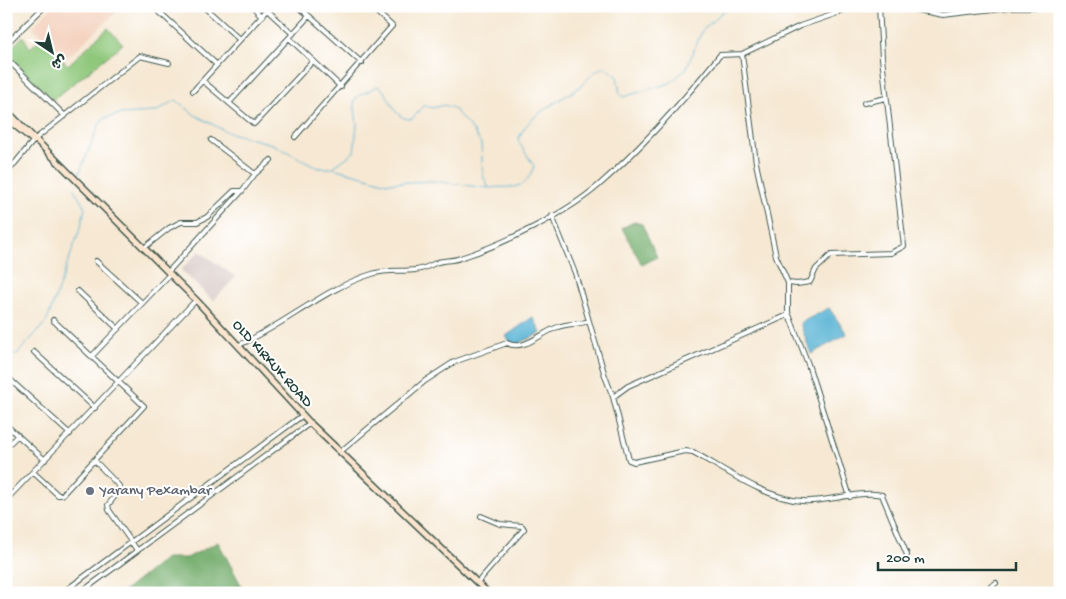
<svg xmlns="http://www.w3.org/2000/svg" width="1066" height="599" viewBox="0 0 1066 599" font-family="'Gochi Hand','Playpen Sans Arabic',sans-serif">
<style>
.built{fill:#f4d3c0}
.industrial{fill:#d0c0bc}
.green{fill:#8ec77a;stroke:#568257}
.forest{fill:#72ac6a;stroke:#48744f}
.water{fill:#56b2d4;stroke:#3a7884}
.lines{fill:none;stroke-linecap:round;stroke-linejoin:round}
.stream{stroke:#56b2d4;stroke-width:1}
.street-casing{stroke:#3f574c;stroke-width:6}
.secondary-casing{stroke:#3f574c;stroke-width:8}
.street{stroke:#fff;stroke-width:4}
.secondary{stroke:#fce5cf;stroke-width:5}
.worship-dot{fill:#6b7280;stroke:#fff;stroke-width:2}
.labels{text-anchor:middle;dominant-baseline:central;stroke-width:4;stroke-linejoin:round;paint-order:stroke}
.street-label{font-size:15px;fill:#1f3d34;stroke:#fff}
.worship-label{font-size:15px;fill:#5b616d;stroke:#fff;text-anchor:start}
</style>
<rect width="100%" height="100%" fill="#fff"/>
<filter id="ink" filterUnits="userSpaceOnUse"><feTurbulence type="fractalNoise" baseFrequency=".02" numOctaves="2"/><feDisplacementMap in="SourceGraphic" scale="10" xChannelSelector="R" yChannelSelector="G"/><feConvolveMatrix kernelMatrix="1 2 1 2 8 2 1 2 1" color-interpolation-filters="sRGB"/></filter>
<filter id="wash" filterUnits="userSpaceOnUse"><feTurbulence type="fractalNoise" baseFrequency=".0096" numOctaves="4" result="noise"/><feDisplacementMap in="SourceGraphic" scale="20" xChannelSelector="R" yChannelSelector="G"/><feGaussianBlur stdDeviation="1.12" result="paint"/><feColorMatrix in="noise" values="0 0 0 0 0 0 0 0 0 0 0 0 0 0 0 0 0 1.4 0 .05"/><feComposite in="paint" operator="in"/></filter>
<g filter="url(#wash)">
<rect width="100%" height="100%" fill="#f6e8d3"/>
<path class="built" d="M53,6H123L66,59L32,27Z"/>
<path class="industrial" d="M199,251L236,277L213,301L181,270Z"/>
<path class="green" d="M108,28L123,44L53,100L6,54L23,36L30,48L41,39L68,65Z"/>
<path class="forest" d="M634,222L642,224L657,257L642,265L622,228Z
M218,542L241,585L239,593H122L166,558H187Z"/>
<path class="water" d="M829,308L847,334L811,354L800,323Z
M533,317L541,333L513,346L506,336Z"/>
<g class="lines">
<path class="stream" d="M333,168L388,183L433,181L488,188
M79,174L99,125L105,118L120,114L155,112L176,100L195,115L227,132L272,144L319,168H332L354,152L357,125L354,101L358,96L378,86C393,95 391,120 412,119L424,105L432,108L444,105L453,108L474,132L481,144L483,176L489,188C512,185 524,194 534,166L518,141C526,115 557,103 578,88C588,81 593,70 605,67L617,76L620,94L623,97L670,83L686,69L702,31L721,13L735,6
M6,358L17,354L47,321L81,226L85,208L74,189"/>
</g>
</g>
<g filter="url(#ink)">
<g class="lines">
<g class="street-casing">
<path id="street" d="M153,6L217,65
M203,6L240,40
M252,6L262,16
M298,6L362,63
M897,6L943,15L1011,7H1060
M289,38L341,87
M6,44L45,6
M742,54L756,163L776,256L788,283L797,284L810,282L816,269L831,255L891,253L904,246L882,58L879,6
M6,58L65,116
M203,81L254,124L313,61
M193,91L267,10L293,34
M229,103L309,16
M864,103L886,98
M295,137L392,26L370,6
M6,174L35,139L140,56L169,63
M255,174L271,160
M552,216L575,273L605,376L613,397
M144,248L169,228L181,222H197L207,217L234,191H242
M96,261L142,303
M168,272L242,191L255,174L211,140
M788,283V315L628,386L613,397L629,460L634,462L685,451L693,452C724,469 766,499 802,501C828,503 856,490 882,495L907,555
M78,291L118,329
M788,312L808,364L850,497
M239,345C285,325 323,289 372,274C387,269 401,272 416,270C424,269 431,265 438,262C445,260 453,261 460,258C502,245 566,214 599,185C644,146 683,101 720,55L742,54L800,26L858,6
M34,352L95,408
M92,356L170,274
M6,376L70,434
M6,425L45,460
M6,447L18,435
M340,452L425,381L454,362L507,343C524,352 542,332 558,327C568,323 578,325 589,321
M94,460L119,486L120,490L108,505L109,510L137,550
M33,472L58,495H62L144,406L53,320
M6,500L196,300
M477,583L524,529L522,526L500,524L481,516
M62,593L303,415
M80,593L310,423
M981,593L996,583"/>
</g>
<g class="secondary-casing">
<path id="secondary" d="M6,110L196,300L310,423L488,593
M6,118L34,141"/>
</g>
<use href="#street" class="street"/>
<use href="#secondary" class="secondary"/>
</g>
</g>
<circle class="worship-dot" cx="90" cy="491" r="5"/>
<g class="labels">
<g class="street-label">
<text transform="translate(272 364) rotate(48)">OLD KIRKUK ROAD</text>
</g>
<g class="worship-label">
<text x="100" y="491">Yarany Pexambar</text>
</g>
</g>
<rect width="1066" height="599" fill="none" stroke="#fff" stroke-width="25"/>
<g transform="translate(52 52) rotate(145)" stroke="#ffffff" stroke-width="4" paint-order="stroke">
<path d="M0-4L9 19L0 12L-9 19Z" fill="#1f3d34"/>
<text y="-8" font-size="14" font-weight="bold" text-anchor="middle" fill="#1f3d34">ش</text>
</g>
<path d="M878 562v8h138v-8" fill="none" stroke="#1f3d34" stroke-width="2.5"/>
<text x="886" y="562" font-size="15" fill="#1f3d34" stroke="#ffffff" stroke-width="4" paint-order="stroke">200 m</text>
</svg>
